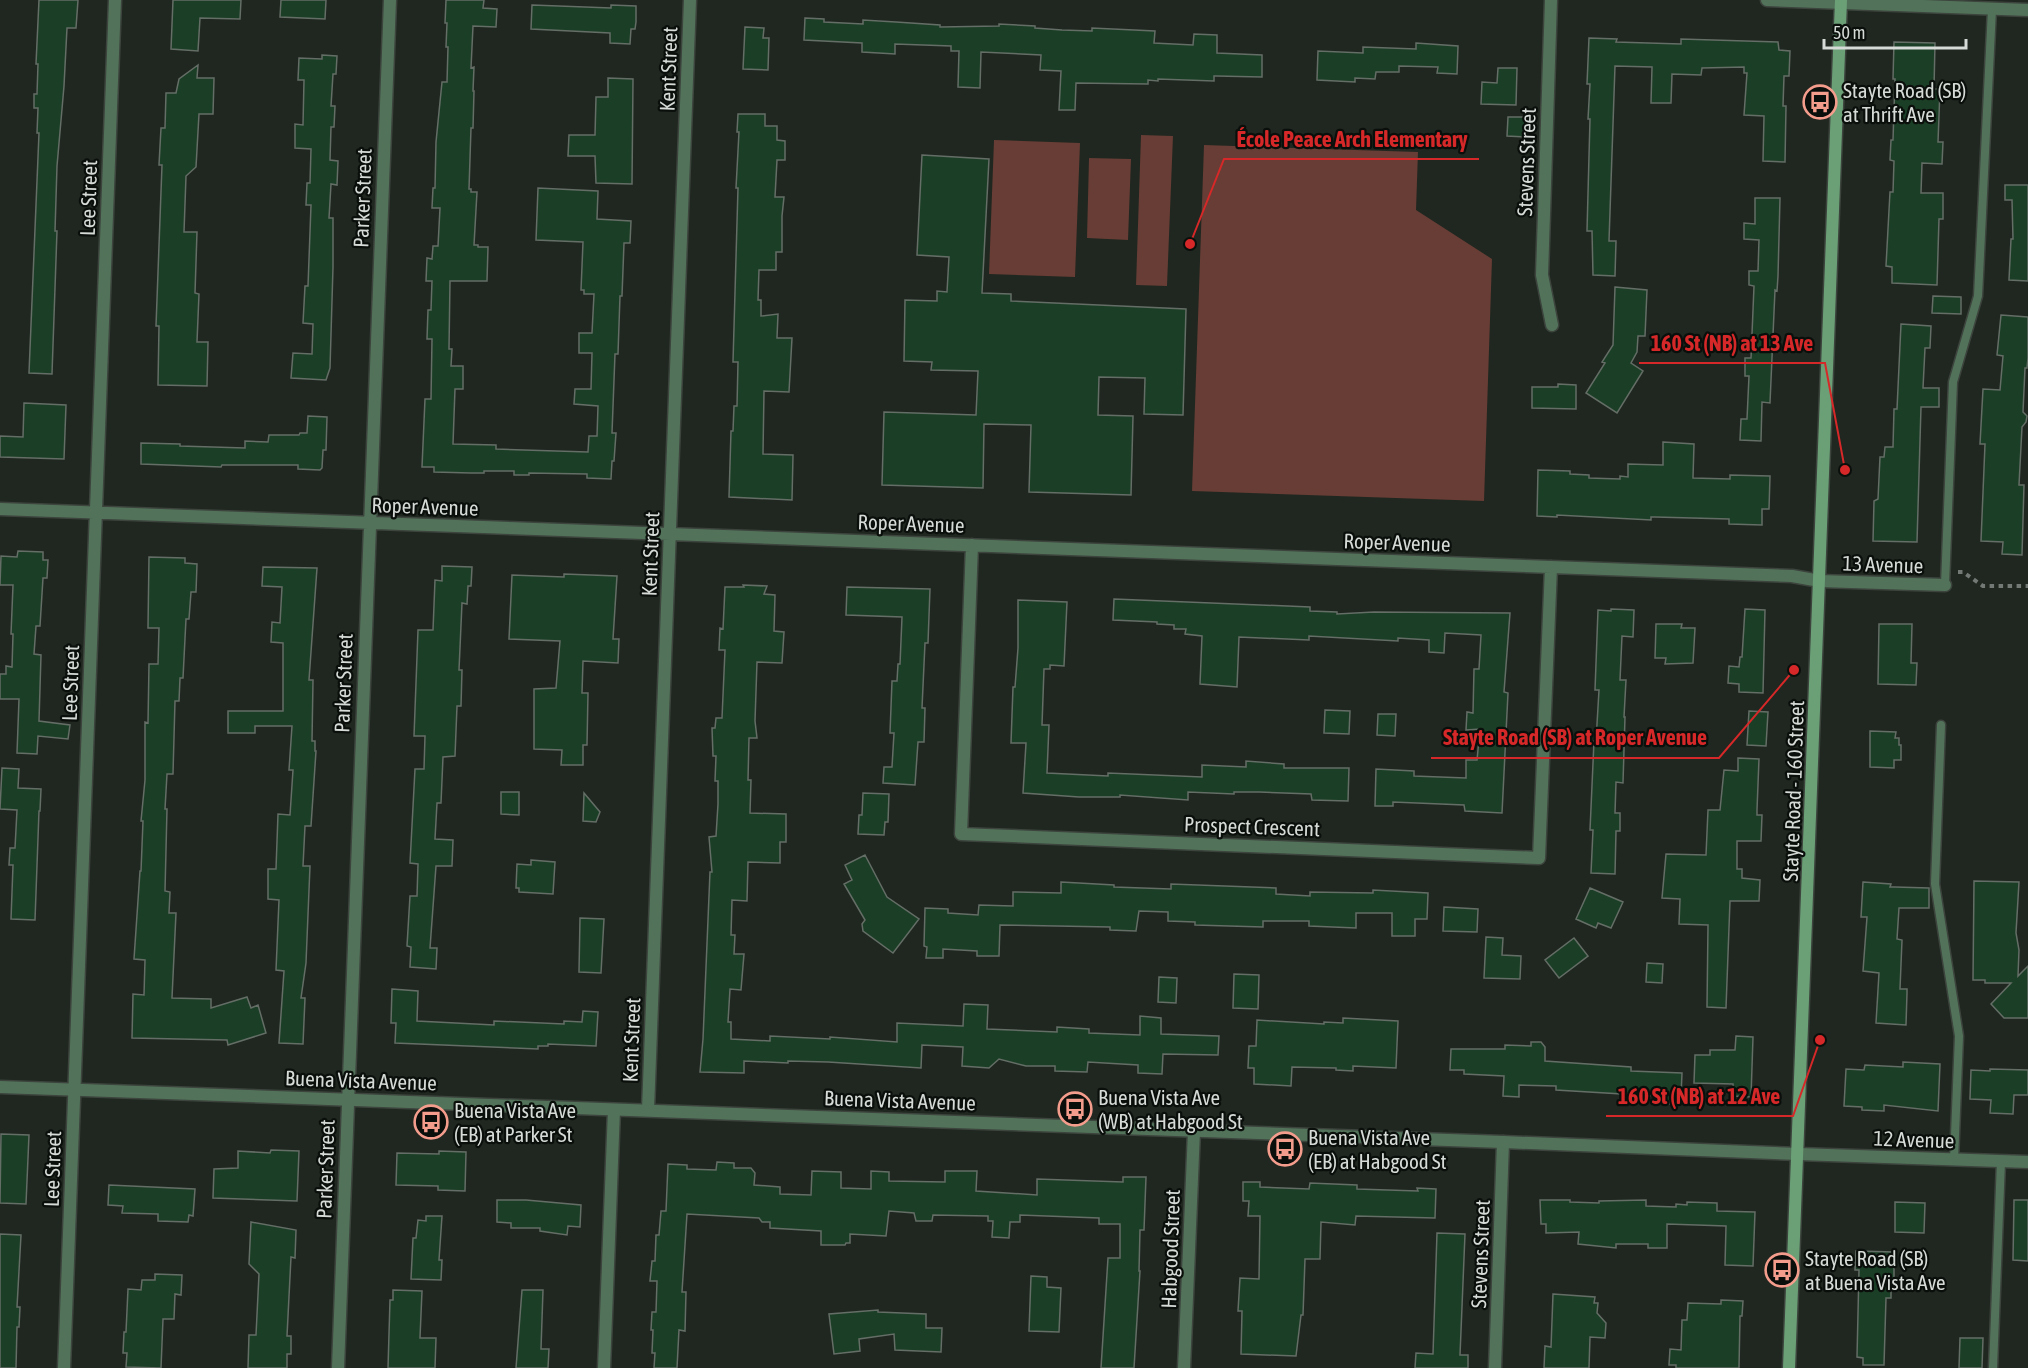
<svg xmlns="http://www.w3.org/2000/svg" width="2028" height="1368" viewBox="0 0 2028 1368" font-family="'Asap Condensed',sans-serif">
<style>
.green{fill:#673d35}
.building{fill:#1b3f26;stroke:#646d66;stroke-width:1.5}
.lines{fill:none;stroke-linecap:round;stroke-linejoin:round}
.service-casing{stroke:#3c443d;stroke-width:11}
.minor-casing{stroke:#3c443d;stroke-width:15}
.tertiary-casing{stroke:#3c443d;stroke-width:15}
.secondary-casing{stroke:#3c443d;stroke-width:15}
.path{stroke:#737974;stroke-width:4;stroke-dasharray:4.5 4.5;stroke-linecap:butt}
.service{stroke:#52735a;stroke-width:8}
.minor{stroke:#52735a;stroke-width:12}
.tertiary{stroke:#52735a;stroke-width:12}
.secondary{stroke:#6ba077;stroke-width:12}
.labels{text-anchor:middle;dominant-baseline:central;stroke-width:4.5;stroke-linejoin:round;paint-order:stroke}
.street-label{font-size:21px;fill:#d6dbd7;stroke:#0b0f0c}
.poi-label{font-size:21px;fill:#d6dbd7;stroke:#0b0f0c;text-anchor:start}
.leader{fill:none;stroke:#d62828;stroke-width:2}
.callout-dot{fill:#d62828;stroke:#0b0f0c;stroke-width:2}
.callout-label{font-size:22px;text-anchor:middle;font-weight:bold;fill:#d62828;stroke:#0b0f0c;stroke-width:4.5;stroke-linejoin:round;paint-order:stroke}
</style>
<rect width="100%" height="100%" fill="#1f2720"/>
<path class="green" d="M1141,135L1173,136L1167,286L1136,285Z
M994,140L1080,143L1075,277L989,274Z
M1204,145L1418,152L1416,210L1492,259L1484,501L1192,491Z
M1089,158L1131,159L1128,240L1087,238Z"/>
<path class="building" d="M39,0H78L76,28H67L64,86L57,166L55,231H57L52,374L29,373L39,133H37L38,108H34V94H37L38,64H36Z
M173,0H241L240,19L200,18L198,51L171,49Z
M281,0H326L325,19L280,17Z
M446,0H484L483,8L497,9L496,27L473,26L471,68L474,67L473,91H474L473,128H471L469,189H471V192H477L474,245H478V247H488L487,281H450L449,349H452L451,366H463V389H455L453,444L496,445V449L588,452L589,436H597L598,406L574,404L575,389H591L592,353H579V333H592L594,294H584V290H581L583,242L536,240L538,188L598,191L597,219L631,221L630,243H624L622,296H620L618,354H615L612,433H616L614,461H612L611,479L587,478V474L529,473V475H514V471H484V473H471L434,472V467H422L425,399H431L432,339H427L428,310H431L432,281H426L427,258L432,259L433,246H438L440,208H432L433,188H435L436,142L442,82H447L448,47H446L447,23H445Z
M532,5L611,8V5L636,6V22L635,29H631L630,44L610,43V33L531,29Z
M805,18L824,19V22L863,24V20L896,22L940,25V27L999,26V24L1035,26V28L1062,30L1092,31V28L1155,31L1154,43L1193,45L1194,34L1217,35V53L1262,55V77L1216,76H1214V81L1158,79V81L1148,80V84L1076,83L1075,110H1059L1061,71L1040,70L1041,55L981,52L980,88L958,87L959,51H951V46L895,44V54L862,52V43L804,40Z
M745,27L764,28L763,38H769L768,70L743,69Z
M1589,38L1617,39L1616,42L1681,44V39L1778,42L1779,50L1790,51L1789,76H1784L1783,106H1786L1785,162L1763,161L1764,116L1744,115L1747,73H1744V67L1702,68L1701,75L1672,74L1671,103H1651L1652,67L1615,66L1609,241H1616L1615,276L1593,275L1592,231H1587L1590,119H1588L1590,84H1587Z
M1894,42L1935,43L1934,89H1940L1938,142H1943L1942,164L1922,163L1921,193H1943V219H1939L1937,285L1892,283V267L1886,266L1890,192H1893L1894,161L1890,160L1891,140H1893L1895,79H1893Z
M1416,43L1458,46L1457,74L1437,73L1438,67L1399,66V72H1376L1375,79L1355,78V82L1317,80L1318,51L1363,53V47L1416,49Z
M322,55L337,56L336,74H333L331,106H335L334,127H331L330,160L338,161L337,185L331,184L329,218H333V267L330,368L326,380L291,378L293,353L312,354L313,324L303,323L305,286H308L311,205H306L307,183H310L311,149L295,148V124L303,125L304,80H298L299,58L322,59Z
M198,65L197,78H214L213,114H199L196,167L186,176L184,232H197L195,293L199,294L197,342H208L207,386L158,385L159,326H156L162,165H159L161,128H165L166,93H176L179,79Z
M1498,68H1517L1516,105L1481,104L1482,82L1497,83Z
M608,78L633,79L632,184L596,183L595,156H568L569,135H595L596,97H608Z
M738,114H765V126H777V140L785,141V160H777L775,197H784L782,216V252H776V270H759L758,300H761V316L778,314L777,338H792L789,392L764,391L763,454L793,455L792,500L729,497L731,431H733L734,406H737L738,362H733L738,188H736L739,132H737Z
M1508,117H1527L1526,137L1507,136Z
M922,155L989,159L982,293L1011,294V301L1186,309L1183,415L1144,414L1145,378L1099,377L1098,415L1133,416L1131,495L1029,492L1031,425L984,424L983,488L882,485L884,412L976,415L978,371L931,370L932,362L904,361L905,300L937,301V291L947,292L949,257L917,255Z
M2005,185H2028V281L2009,280L2011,239H2013L2012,200H2005Z
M1755,198H1780L1778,276L1777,291L1775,290L1770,403L1762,402L1761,441L1740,440L1741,419H1747L1749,376H1745V358H1751L1754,286L1749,285V271H1758L1759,240L1744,239V223L1755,224Z
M1615,287L1647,290L1645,336H1638L1637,352L1631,363L1643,371L1617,413L1586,393L1605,363L1602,362L1613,345Z
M1933,296L1961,297V314L1932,313Z
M2001,315L2028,317V358L2027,368H2025L2023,412L2027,416L2026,422L2022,427L2019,485H2024L2022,555L2002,554L2003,542L1981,541L1985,444H1980L1983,389L2000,390L2003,356L1997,355Z
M1901,324L1931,326L1930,348H1925L1923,388H1939V407H1921L1917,542L1873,541L1874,501L1878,499L1880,457H1884L1885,447H1893L1894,409H1897Z
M1558,384L1576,385V409L1532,408V387H1558Z
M24,403L66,405L64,459L0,457V436L23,437Z
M308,416L327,417L326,450H323L322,468L320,470L298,469V465H222L221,467L141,464V443L180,444V446L245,448V441L268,442L269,435H299L300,433H307Z
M1663,442L1694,444L1693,478L1730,479V475L1770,476L1769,509H1762V525L1729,524V519L1655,517H1651V520L1557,515V517L1537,516L1538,470L1570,471V474L1589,475V478L1620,479V476L1628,477V464L1663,465Z
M18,551L43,552V560H48L47,578H43L40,626H36L34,654L41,655L39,721L70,725L68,739L38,736L37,754L17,753L19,699H0V674H6V666L12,667L13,634H11L13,585H0L1,556L17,557Z
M149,557L185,558V563L197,564L196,592H191L189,619H186L183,678H180L179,701H175L173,774H167L165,809H167L165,891L170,892L169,913H176L172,998L211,999V1008L247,997L251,1008L258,1005L266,1033L228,1045L227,1040L132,1038L133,994L144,995L145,960L134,959L140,871H141L143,821H141L145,780V722L148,723L149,664H158L159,628H148Z
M442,566L472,567L471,586H468L467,604L462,603L459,670H462L461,706H457L455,756L443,757L441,803H437L435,839L453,840L452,866H436L430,948H437L436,969L410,967L411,947L407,946L410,896H417L418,864L410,863L415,769H424L425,736H414L418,630H433L435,580L442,581Z
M263,567L317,568L309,680H313L312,741H315V751H316L311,826H305L303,866H310L306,963L301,998H305L303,1044L279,1043L284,971L276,970L279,900L268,899V869H276L278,814L290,815L293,770H289L292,726H255V733H228V711H283V643L271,642L272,622L280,623L282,587L262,586Z
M564,574L617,576L613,639H619L618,663L583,661L582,693H588L587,745H583V765H561L562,750L534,749V689L556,688L560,641L509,639L512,575L564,577Z
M743,585L767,586L764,594L775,595L774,631L784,632L782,663L757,662L755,721L757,738H749L748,780H751L750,813L786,814V842H780V863L748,862L747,901L732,900L731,935H735L734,954H744L741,990L730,989L728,1022H731V1039L770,1041V1036L830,1039V1037L897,1042V1023L963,1026L964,1004L988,1005L987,1029L1057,1032V1027L1089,1029V1033L1140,1035V1016L1161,1018V1034L1219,1036L1218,1055L1163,1054L1162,1074L1138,1073V1065L1088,1062L1087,1072L1055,1071V1066H1026L999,1059L989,1068L962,1066L963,1047L922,1045L921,1068L828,1062L788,1061V1063L744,1061V1073L700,1072L703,1039L710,872H712L709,837L716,836L718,804V781H715L716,756H713L712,728H715L716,718H722L725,650H719L720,628L723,629L725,587H744Z
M847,587L930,589L928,643H925L922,708H925L924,742H918L915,785L883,783L884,767H892L894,733H890L892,681H897L898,664H900L902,617L846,615Z
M1114,599L1310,607V611L1337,612V614L1374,612L1510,613L1504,692L1508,693L1502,813L1465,811L1464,805L1393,802V806H1375L1376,769L1414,771V776L1466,778V760H1477L1480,729L1466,730L1467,712L1473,713L1474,669H1479L1481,635L1445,633L1444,653L1429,652V640L1398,638V641L1309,636V640L1239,637L1237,687L1200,684L1202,636L1185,634L1186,629H1174V625L1157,624V622L1113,620Z
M1018,600L1067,602L1064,666L1050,665V669H1044L1042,725H1049L1047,773L1108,776V773L1202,777V765L1246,767V761L1284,764V768H1349L1348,801L1312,800L1311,794L1259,792H1234V794L1188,792V800L1120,795V797H1079L1023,793L1026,743H1011L1013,687H1015L1018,648Z
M1611,609L1634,610L1633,637L1622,636L1620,680H1626L1624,717H1625L1623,783L1616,782L1615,813H1620V831H1616L1615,874L1591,873L1593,830H1590L1594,741H1596L1599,690H1595L1598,610L1611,611Z
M1745,609L1765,610L1763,693L1739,692V684L1728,683L1729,666L1739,667L1740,657H1742Z
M1656,624H1682L1681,628H1695L1693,663L1665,664L1666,658H1655Z
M1879,624H1912L1911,663H1917L1916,685L1878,684Z
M1325,710L1350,711L1349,734L1324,733Z
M1749,711L1768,712L1766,746L1747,745Z
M1378,714H1396L1395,736L1377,735Z
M1870,731L1896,732L1895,738H1899V745H1901V760H1894V768L1870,767Z
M1738,758L1759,759L1757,810V815H1762L1761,841H1737V869H1742V878L1760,880L1759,901H1730L1726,1008L1707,1007L1708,925L1679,924L1680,899L1662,898L1666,854L1706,855L1708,810H1720L1724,770L1738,771Z
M2,768L19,769L18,788L41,789L40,811H39L35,920L11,919L13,865H9L10,848H15L17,810L0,809Z
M501,792H519V815L501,814Z
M584,793L600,812L596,822L583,821Z
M863,793L889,794L888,822H885L884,835L858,834L859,815H862Z
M865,855L887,897L919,919L893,953L863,931L862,924L865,920L844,884L852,880L845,865Z
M531,860L555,862L553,894L519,892V888H516L517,864L531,865Z
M1974,881L2019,882L2016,933L2019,950L2018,976L2028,966V1018H2004L1991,1004L2011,983H1985V980H1973Z
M1061,882L1114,885V887L1171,889V884L1276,888V894L1310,896V892L1373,893V890L1428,893L1427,919H1415V936H1392V913H1356V928L1309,926V921H1263V927L1195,925V922L1168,921V912L1139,911L1136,931L1110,930V927L1000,925L999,956H977V951L943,949V958H926L927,947L924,946L925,908L948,909V913L978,915L979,905L1013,906V892L1061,893Z
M1863,882L1891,884L1890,887H1895L1929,888V908H1899L1897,939L1902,940L1900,989H1907V993L1906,1025L1876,1023L1879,973L1863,971L1867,917H1861Z
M1590,888L1623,902L1611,928L1598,923L1596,928L1576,919Z
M1444,907L1478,909L1477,932L1443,931Z
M580,918L604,919L601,973L579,972Z
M1486,937L1503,938L1502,955L1521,956L1520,979L1484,978Z
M1574,938L1588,956L1559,978L1545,960Z
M1647,963L1663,964L1662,983L1646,982Z
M1234,974L1259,975L1258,1009L1233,1008Z
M1159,977L1177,978L1176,1003L1158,1002Z
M392,989L418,991L417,1021L494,1025V1021L564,1024V1021L582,1022L583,1011L598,1012L596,1046L548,1044V1046H538V1049L395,1043L396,1023H391Z
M1343,1018L1398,1021L1396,1068L1353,1066V1071L1336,1070V1068L1292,1067L1291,1086L1254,1084V1068H1248L1249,1046H1256L1257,1020L1324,1024V1022L1343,1023Z
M1736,1036L1753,1037L1751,1097L1734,1096L1733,1084L1694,1083L1695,1055H1710V1050H1735Z
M1531,1042H1541L1545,1047V1061L1631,1067V1071L1682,1073L1681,1096H1670V1104L1655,1103V1096L1556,1090V1086L1519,1085V1097L1503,1096L1504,1076L1464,1074V1070H1450L1451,1049H1505V1045L1531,1046Z
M1903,1062L1940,1064L1938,1111L1884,1105V1111L1862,1110V1107L1844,1106L1846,1069L1864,1070L1865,1065L1903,1067Z
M1990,1069L2028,1070V1095H2014L2013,1114L1990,1113L1991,1100L1970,1099L1971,1070L1990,1071Z
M1,1134L29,1135L26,1204L0,1203Z
M271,1150L299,1151L297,1201L213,1198L214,1169L238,1168V1151L270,1153Z
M439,1151L466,1152L465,1191L438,1190V1186L396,1185L397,1153L439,1154Z
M717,1162L734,1163V1168H751L755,1173L754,1185L780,1187V1194L811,1195L812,1171L841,1172V1188L871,1189V1171L889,1172V1181L945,1182V1171H977L976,1191L1037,1195V1179L1123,1182V1177H1146L1144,1230H1140L1139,1271H1140L1134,1368H1101L1108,1258H1120V1224H1099V1218L1020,1215V1222H1010L1009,1238L992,1237L993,1221H988V1216L933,1215L932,1221H916L914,1213L889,1211L886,1236L850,1234V1243H846L845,1245H821V1231L770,1228V1222H762L759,1218L687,1214L682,1292H686L685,1331L679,1330L677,1368H654L655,1353H652L653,1330H651L652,1312H656L657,1281H650L652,1261H655L656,1235H659L661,1211H666L668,1164L687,1165V1169L716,1170Z
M1243,1182H1260V1187L1309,1189L1310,1183L1357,1185V1189L1418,1191L1417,1188L1436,1189L1435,1218L1356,1216L1355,1225L1321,1222L1320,1259H1305L1303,1315H1301L1296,1356L1241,1354L1242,1311H1238L1240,1278L1259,1279L1260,1216H1248L1249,1201H1243Z
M109,1185L195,1189L193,1216L189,1215L188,1222L158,1221V1214L122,1213L123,1206L108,1205Z
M497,1200H526L581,1205L580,1227L568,1226L567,1235L540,1231V1228H511V1223L497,1222Z
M1540,1200H1570V1202L1599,1203V1201L1646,1200V1206L1676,1207V1204L1687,1205V1202L1717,1203V1211L1755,1212L1753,1266L1725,1265L1726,1226L1667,1224V1248H1648V1244H1616V1248L1578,1244L1579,1232L1546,1233V1224H1541Z
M2014,1200H2028V1261L2013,1260Z
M1895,1202L1925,1203L1924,1233L1895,1232Z
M426,1216H442L439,1260H442L441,1280L411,1279L413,1238H416L418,1220L426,1221Z
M251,1222L296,1230L295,1258L291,1257L287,1336H291V1354H287V1368H248L249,1335H256L259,1274L249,1264Z
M1437,1233L1465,1234L1460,1355H1468V1368H1415L1416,1353L1433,1354Z
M0,1234L21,1235L17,1307H20L19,1327H17L16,1368H0Z
M1856,1251L1894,1252V1289H1891V1298H1886L1884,1365H1863V1358L1857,1357L1859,1270H1855Z
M155,1274L182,1275L181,1295L175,1294L174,1319H163L161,1368L126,1367L127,1353H123L124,1332H126L128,1289L141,1290L142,1280H155Z
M1031,1276L1047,1277V1287L1061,1288L1059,1332L1029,1331Z
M393,1290L422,1291L420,1338H436L435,1368H388L390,1300H393Z
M522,1290H543L541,1349H549L548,1368H516Z
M1553,1294L1595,1297L1594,1303H1598L1597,1313L1606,1323L1605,1338L1590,1337L1589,1368H1544L1545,1346L1551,1347Z
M1721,1300L1743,1301L1742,1316H1740L1739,1368H1676V1365H1669L1670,1349L1681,1350L1682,1320H1687L1688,1303L1721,1304Z
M878,1310V1312L926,1314V1328H942L941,1352L895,1350L894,1334L859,1339L860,1351L834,1354L829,1314Z
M1960,1338H1983L1982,1368H1959Z"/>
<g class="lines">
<g class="service-casing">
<path id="service" d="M1945,585L1953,382L1978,296L1992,9
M1941,725L1935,884L1959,1036L1954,1160
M1993,1368L2001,1161"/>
</g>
<g class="minor-casing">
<path id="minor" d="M1551,0L1542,275L1552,325
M0,509L1792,576L1820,581L1945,585
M972,545L961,834L1539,858L1551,567
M648,1110L690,0
M1799,1154L2028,1162
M64,1368L115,0
M338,1368L390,0
M604,1368L614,1110
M1184,1368L1194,1131
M1495,1368L1503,1142"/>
</g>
<g class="tertiary-casing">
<path id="tertiary" d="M1767,0L2028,10
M0,1087L1503,1142L1799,1154"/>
</g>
<g class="secondary-casing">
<path id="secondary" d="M1789,1368L1841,0"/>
</g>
<path class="path" d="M1958,572H1963L1983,586H2028"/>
<use href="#service" class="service"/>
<use href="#minor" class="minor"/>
<use href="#tertiary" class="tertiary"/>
<use href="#secondary" class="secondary"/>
</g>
<defs>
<g id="bus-ring" transform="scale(1.725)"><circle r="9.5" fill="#0b0f0c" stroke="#f49d8d" stroke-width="1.5"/><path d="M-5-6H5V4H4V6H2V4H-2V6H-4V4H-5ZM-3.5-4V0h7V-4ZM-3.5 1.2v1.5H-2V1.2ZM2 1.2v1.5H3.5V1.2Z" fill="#f49d8d"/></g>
</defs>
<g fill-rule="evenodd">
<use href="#bus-ring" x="1820" y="102"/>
<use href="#bus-ring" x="1075" y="1109"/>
<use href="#bus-ring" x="431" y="1122"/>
<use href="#bus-ring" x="1285" y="1149"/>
<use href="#bus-ring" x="1782" y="1270"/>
</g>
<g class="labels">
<g class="street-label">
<text transform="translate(668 69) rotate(-88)">Kent Street</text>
<text transform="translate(1526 162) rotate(-88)">Stevens Street</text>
<text transform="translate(88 198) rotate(-88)">Lee Street</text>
<text transform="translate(362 198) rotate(-88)">Parker Street</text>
<text transform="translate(425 506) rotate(2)">Roper Avenue</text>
<text transform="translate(911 523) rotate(2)">Roper Avenue</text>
<text transform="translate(1397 542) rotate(2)">Roper Avenue</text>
<text transform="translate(650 554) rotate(-88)">Kent Street</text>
<text transform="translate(1883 564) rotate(2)">13 Avenue</text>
<text transform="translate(70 683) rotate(-88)">Lee Street</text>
<text transform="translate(343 683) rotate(-88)">Parker Street</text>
<text transform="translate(1793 791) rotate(-88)">Stayte Road - 160 Street</text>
<text transform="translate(1252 826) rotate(2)">Prospect Crescent</text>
<text transform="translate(631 1040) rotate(-88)">Kent Street</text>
<text transform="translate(361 1080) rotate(2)">Buena Vista Avenue</text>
<text transform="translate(900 1100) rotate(2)">Buena Vista Avenue</text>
<text transform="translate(1914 1139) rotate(2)">12 Avenue</text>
<text transform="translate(52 1169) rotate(-88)">Lee Street</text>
<text transform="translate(325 1169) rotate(-88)">Parker Street</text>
<text transform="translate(1170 1249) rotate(-88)">Habgood Street</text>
<text transform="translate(1480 1254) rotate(-88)">Stevens Street</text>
</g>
<g class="poi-label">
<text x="1843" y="90">Stayte Road (SB)<tspan x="1843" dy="24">at Thrift Ave</tspan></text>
<text x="1098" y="1097">Buena Vista Ave<tspan x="1098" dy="24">(WB) at Habgood St</tspan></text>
<text x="454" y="1110">Buena Vista Ave<tspan x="454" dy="24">(EB) at Parker St</tspan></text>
<text x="1308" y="1137">Buena Vista Ave<tspan x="1308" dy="24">(EB) at Habgood St</tspan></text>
<text x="1805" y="1258">Stayte Road (SB)<tspan x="1805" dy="24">at Buena Vista Ave</tspan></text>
</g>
</g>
<path class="leader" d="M1190 244L1224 159H1479M1845 470L1825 363H1639M1794 670L1719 758H1431M1820 1040L1793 1116H1606"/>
<g class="callout-dot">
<circle cx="1190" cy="244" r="6"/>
<circle cx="1845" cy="470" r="6"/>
<circle cx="1794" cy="670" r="6"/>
<circle cx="1820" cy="1040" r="6"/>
</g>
<g class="callout-label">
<text x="1352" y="147">École Peace Arch Elementary</text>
<text x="1732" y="351">160 St (NB) at 13 Ave</text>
<text x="1575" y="745">Stayte Road (SB) at Roper Avenue</text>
<text x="1699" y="1104">160 St (NB) at 12 Ave</text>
</g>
<path d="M1824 39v9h142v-9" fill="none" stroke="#d6dbd7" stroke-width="3"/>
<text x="1833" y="39" font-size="18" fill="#d6dbd7" stroke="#0b0f0c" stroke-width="4.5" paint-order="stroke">50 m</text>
</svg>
